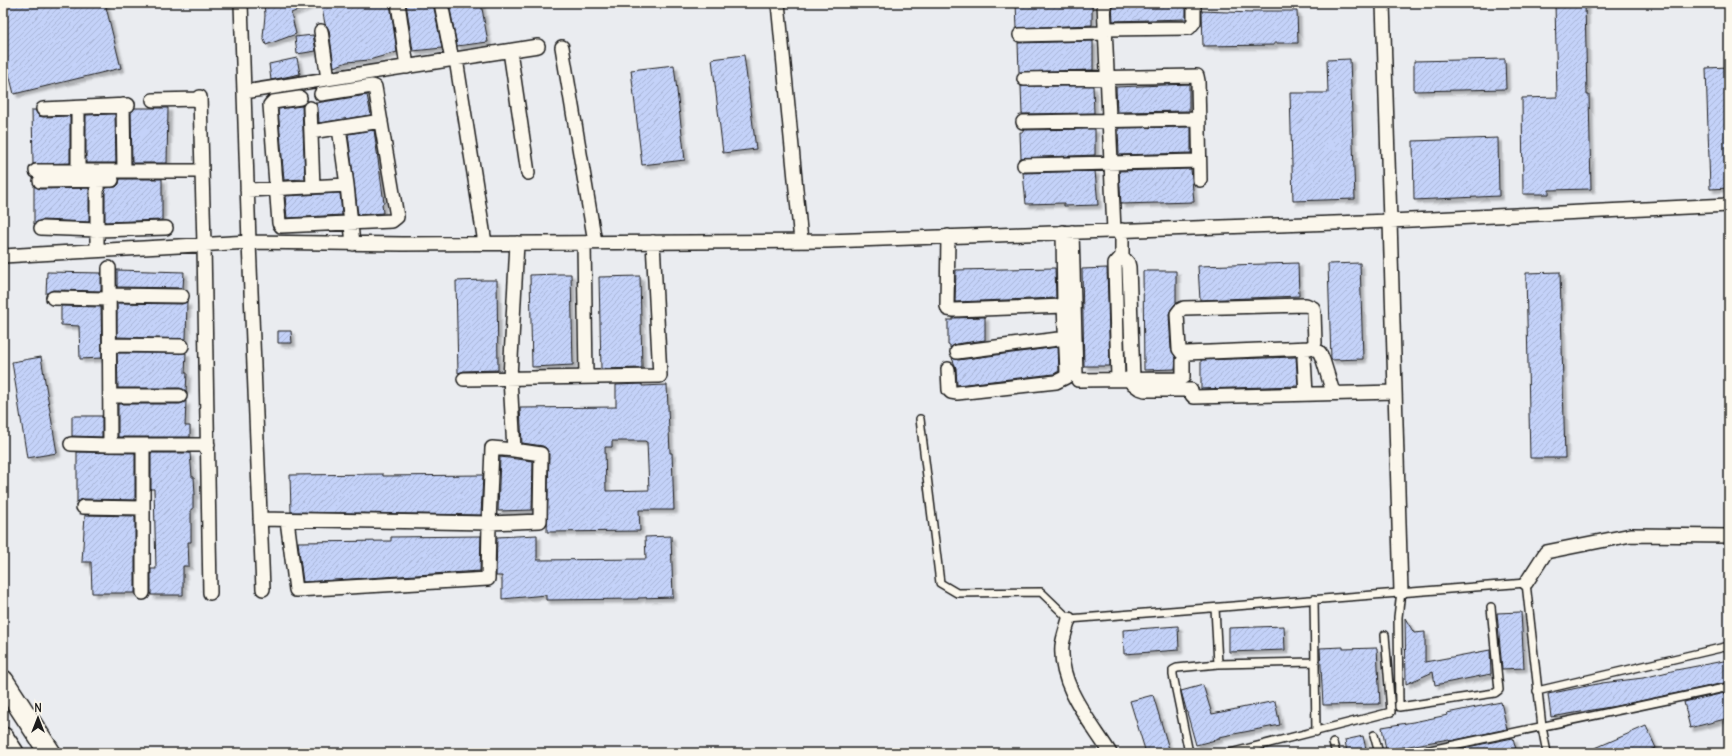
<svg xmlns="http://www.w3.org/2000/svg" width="1732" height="756" viewBox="0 0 1732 756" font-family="Delius,sans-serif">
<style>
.building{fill:url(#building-hatch);stroke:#1c1c1c;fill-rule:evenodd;filter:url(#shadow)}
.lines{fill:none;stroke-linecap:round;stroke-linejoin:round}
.lane-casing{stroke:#1c1c1c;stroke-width:10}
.street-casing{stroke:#1c1c1c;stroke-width:16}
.primary-casing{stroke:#1c1c1c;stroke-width:24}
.lane{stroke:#fbf7ec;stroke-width:7}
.street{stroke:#fbf7ec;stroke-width:13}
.primary{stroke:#fbf7ec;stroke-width:21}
</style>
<defs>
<pattern id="building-hatch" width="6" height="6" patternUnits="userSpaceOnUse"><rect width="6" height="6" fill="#c4d2f9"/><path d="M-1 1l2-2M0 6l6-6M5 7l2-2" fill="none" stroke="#a8b4d5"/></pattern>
<filter id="shadow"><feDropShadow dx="3.5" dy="3.5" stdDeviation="1" flood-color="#0004"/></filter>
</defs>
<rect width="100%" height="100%" fill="#eaecf0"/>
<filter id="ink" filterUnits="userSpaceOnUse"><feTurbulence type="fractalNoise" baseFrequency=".025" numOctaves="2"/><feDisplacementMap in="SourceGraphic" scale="8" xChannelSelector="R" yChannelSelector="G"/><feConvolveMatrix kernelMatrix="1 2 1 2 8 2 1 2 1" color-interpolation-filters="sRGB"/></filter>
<g filter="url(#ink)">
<path class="building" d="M3,3H105L121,68L14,94L3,50Z
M264,3H315L291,13L296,34L266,45L263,37L265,15Z
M321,3H390L397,52L369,60L347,62L334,67L329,30L325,24Z
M406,3H433L442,48L413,51Z
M449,3H481L488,42L457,46Z
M1016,3H1092V25L1017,28Z
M1112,3H1186V19L1113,21Z
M1555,3H1585L1587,95H1589L1591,189L1549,190V194H1523L1522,98L1557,97Z
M1202,11L1252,13V11H1297L1298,43H1274V45L1203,46Z
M313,35L316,51L297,54L295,37Z
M1093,41V70L1019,72L1018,43Z
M744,55L756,149L723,153L712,59Z
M297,58L300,74L271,80L269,64Z
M1350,59L1355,199L1293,201L1290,93H1328L1327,60Z
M1505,59L1506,89L1414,91V61Z
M674,65L685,160L642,165L631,70Z
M1729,67V188L1710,189L1706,68Z
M1189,84V111L1117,112L1116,87Z
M1021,86H1093L1094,113L1022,114Z
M367,95L371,115L319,123L318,108L316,103Z
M302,106L305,179L284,180L278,109Z
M135,108H168L167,163H132L131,112Z
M32,110H35L39,116L43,117L70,116V163L33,164Z
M115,114L116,163H86V115Z
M1191,127V153L1119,155L1118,128Z
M1095,129V155L1021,158L1020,132H1023V130Z
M374,130L384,203L382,204L383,213L358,215L348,134Z
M1498,138L1499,196L1414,200L1413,141Z
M1191,169L1194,202L1121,204L1119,171Z
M1095,171L1098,205L1064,206V203L1026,204L1023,173Z
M120,179H162V220L105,222V188L116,187L119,184Z
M34,186L40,189L89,188V222L41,220L34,224Z
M340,193L342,215L287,218L285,196Z
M1298,263L1299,296L1200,300L1198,266Z
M1360,263L1363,359L1331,360L1328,264Z
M1055,268L1056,298L955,302L956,270Z
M1107,268L1110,366H1084L1082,269Z
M117,270L184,272L183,288L117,287Z
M1143,271H1176V303L1171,309L1169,314L1171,349L1176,358L1175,369L1144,370Z
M47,272L101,273V291L53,290L46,294Z
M1560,272L1565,458H1530L1526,273Z
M559,274H571L573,365L532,367L530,275Z
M640,276L642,368L601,369L599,277Z
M484,280H497L498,370L464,371L458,373L456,281Z
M187,302L186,339L117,337V303L182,304Z
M61,306L101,307L102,358L80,359L79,326L61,325Z
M985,317V340L956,344L950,348V345H948V320H953V318Z
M278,331H291L292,343H278Z
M1058,347L1059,371L1054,374L957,385L956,368L952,358L958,360Z
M117,353H186L185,373H187L186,391L180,388H118Z
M41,357L57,453L27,458L12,362Z
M1296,357L1298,386L1201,389V360Z
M642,384V386L667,385L670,453H672L674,510H639L640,531L547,532L549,454L546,448L543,446L522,443L520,408L616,407V385ZM612,441H645L646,442H647L649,490L606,491L605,447H612Z
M186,401L185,426H190V437H118V404H180Z
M72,416H102V437L72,436Z
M77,452L135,453V500L83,499L77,502Z
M151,453H190L192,477H194L195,495H193V509H191V542H188L189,566H183V595H151V569H156L154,489H151Z
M500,457L533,461L532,510L498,511Z
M383,474V476L483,475L481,515L291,512L290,475Z
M85,515L135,516V593H92L91,562H82Z
M537,535V560L646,559L645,537L671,536L673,597L638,598V599L546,600V595L502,599V576H496L497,537Z
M481,536L480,571L303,582L298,542L391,541V537Z
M1521,612L1524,668L1502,669L1497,613Z
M1405,618L1414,633L1425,632V662L1490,650L1491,674L1435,685L1433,672L1406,684Z
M1178,626L1179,650L1124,654L1123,630Z
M1284,626L1285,650L1229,652V628Z
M1343,647V649L1377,648L1380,704L1323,705L1320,648Z
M1729,660V682L1616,706L1551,717L1548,694L1602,683L1643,678L1676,670Z
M1203,685L1212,714L1275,701L1280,725L1219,737V739L1196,745L1181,691Z
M1729,692V718L1690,728L1684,702Z
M1153,695L1169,749L1155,753H1146L1130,701Z
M1501,702L1507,729L1450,741L1449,739L1386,750L1382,727L1413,722L1448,715L1447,713Z
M1646,726L1656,748L1644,753H1584Z
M1363,736L1367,753H1347L1345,740Z
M1513,738L1517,753H1453L1452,750Z"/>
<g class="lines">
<g class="lane-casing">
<path id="lane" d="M920,419L940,583L957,593L1041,592L1069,619L1526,583L1542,727L1547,753
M1401,592L1398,617L1399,707L1495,693L1499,690L1491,607
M1314,599L1316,732
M1218,664L1315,662
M1537,691L1729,646
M1374,735L1379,753
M1333,743L1336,753
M1189,753L1173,675V670L1177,668L1218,664L1215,608
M1230,753L1391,712L1385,635
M1416,753L1729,687"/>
</g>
<g class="street-casing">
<path id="street" d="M241,3L249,242L403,244L827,241L1390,221L1401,592
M398,3L407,67
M441,3L452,60
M778,3L801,241
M1104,3L1114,231
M1383,3L1390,221L1729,205
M1105,29L1189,28L1194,22V3
M321,31L328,79
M1020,35L1106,33
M562,47L595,242
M510,51L528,173
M456,59L485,243
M1024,79L1197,76L1198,81L1200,180
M244,92L538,46
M200,97L204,245L210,593
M300,98L273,102L270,105L279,223L281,226L392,221L397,217L375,87L372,86L321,94
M153,100L200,99
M123,105L124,171
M78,108V171
M310,108L313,187
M43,109L128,105
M1023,122L1199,119
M339,128L347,185
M311,132L381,121
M1024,165L1199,161
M36,171H202
M40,181L112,180
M247,190L347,185L353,244
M41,228L97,230L166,228
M1063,232L1064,306
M1072,232L1076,375L1078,380L1179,379L1183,377V361
M584,243L586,377
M97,250V180
M3,256L249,242L263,589
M1122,256L1128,263L1129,267L1133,379
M109,268L110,445H208
M109,295L182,296
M53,298L109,299
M1306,305L1313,308L1314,313L1315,343L1310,348L1186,353H1182L1179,349L1177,314L1180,310L1184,308Z
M109,345L182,346
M1313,346L1320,353L1323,360L1332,389L1336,393
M957,352L1066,338
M1304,358L1306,394
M948,369L949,390L951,392L957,393L1056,382L1066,377L1067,372L1064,306L954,310L948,309L947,306L948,236
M464,379L660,376L653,242
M1118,379L1115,264L1122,256V230
M1127,379L1139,388L1145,390H1191L1192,395L1194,397L1395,392
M110,396H180
M71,444L110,445
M514,450L541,454L540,521L489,523L492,448L514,450L510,378L517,243
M83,507L143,508
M260,519L489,523L488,579L296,590L287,520
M1526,583L1546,552L1631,535L1729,536
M143,593V445
M1069,619C1067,627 1063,637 1062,646C1059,686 1090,721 1110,753"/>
</g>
<g class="primary-casing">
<path id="primary" d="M3,681L50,753
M3,738L13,753"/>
</g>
<use href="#lane" class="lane"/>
<use href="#street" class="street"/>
<use href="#primary" class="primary"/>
</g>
</g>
<rect width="1732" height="756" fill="none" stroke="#fbf7ec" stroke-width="16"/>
<rect x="8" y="8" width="1716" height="740" fill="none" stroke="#1c1c1c" stroke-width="1.5" filter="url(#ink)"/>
<g transform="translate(38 718)" stroke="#fbf7ec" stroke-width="3" paint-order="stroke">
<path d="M0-3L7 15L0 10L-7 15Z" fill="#1c1c1c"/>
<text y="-6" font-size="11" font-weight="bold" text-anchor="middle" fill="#1c1c1c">N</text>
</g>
</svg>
